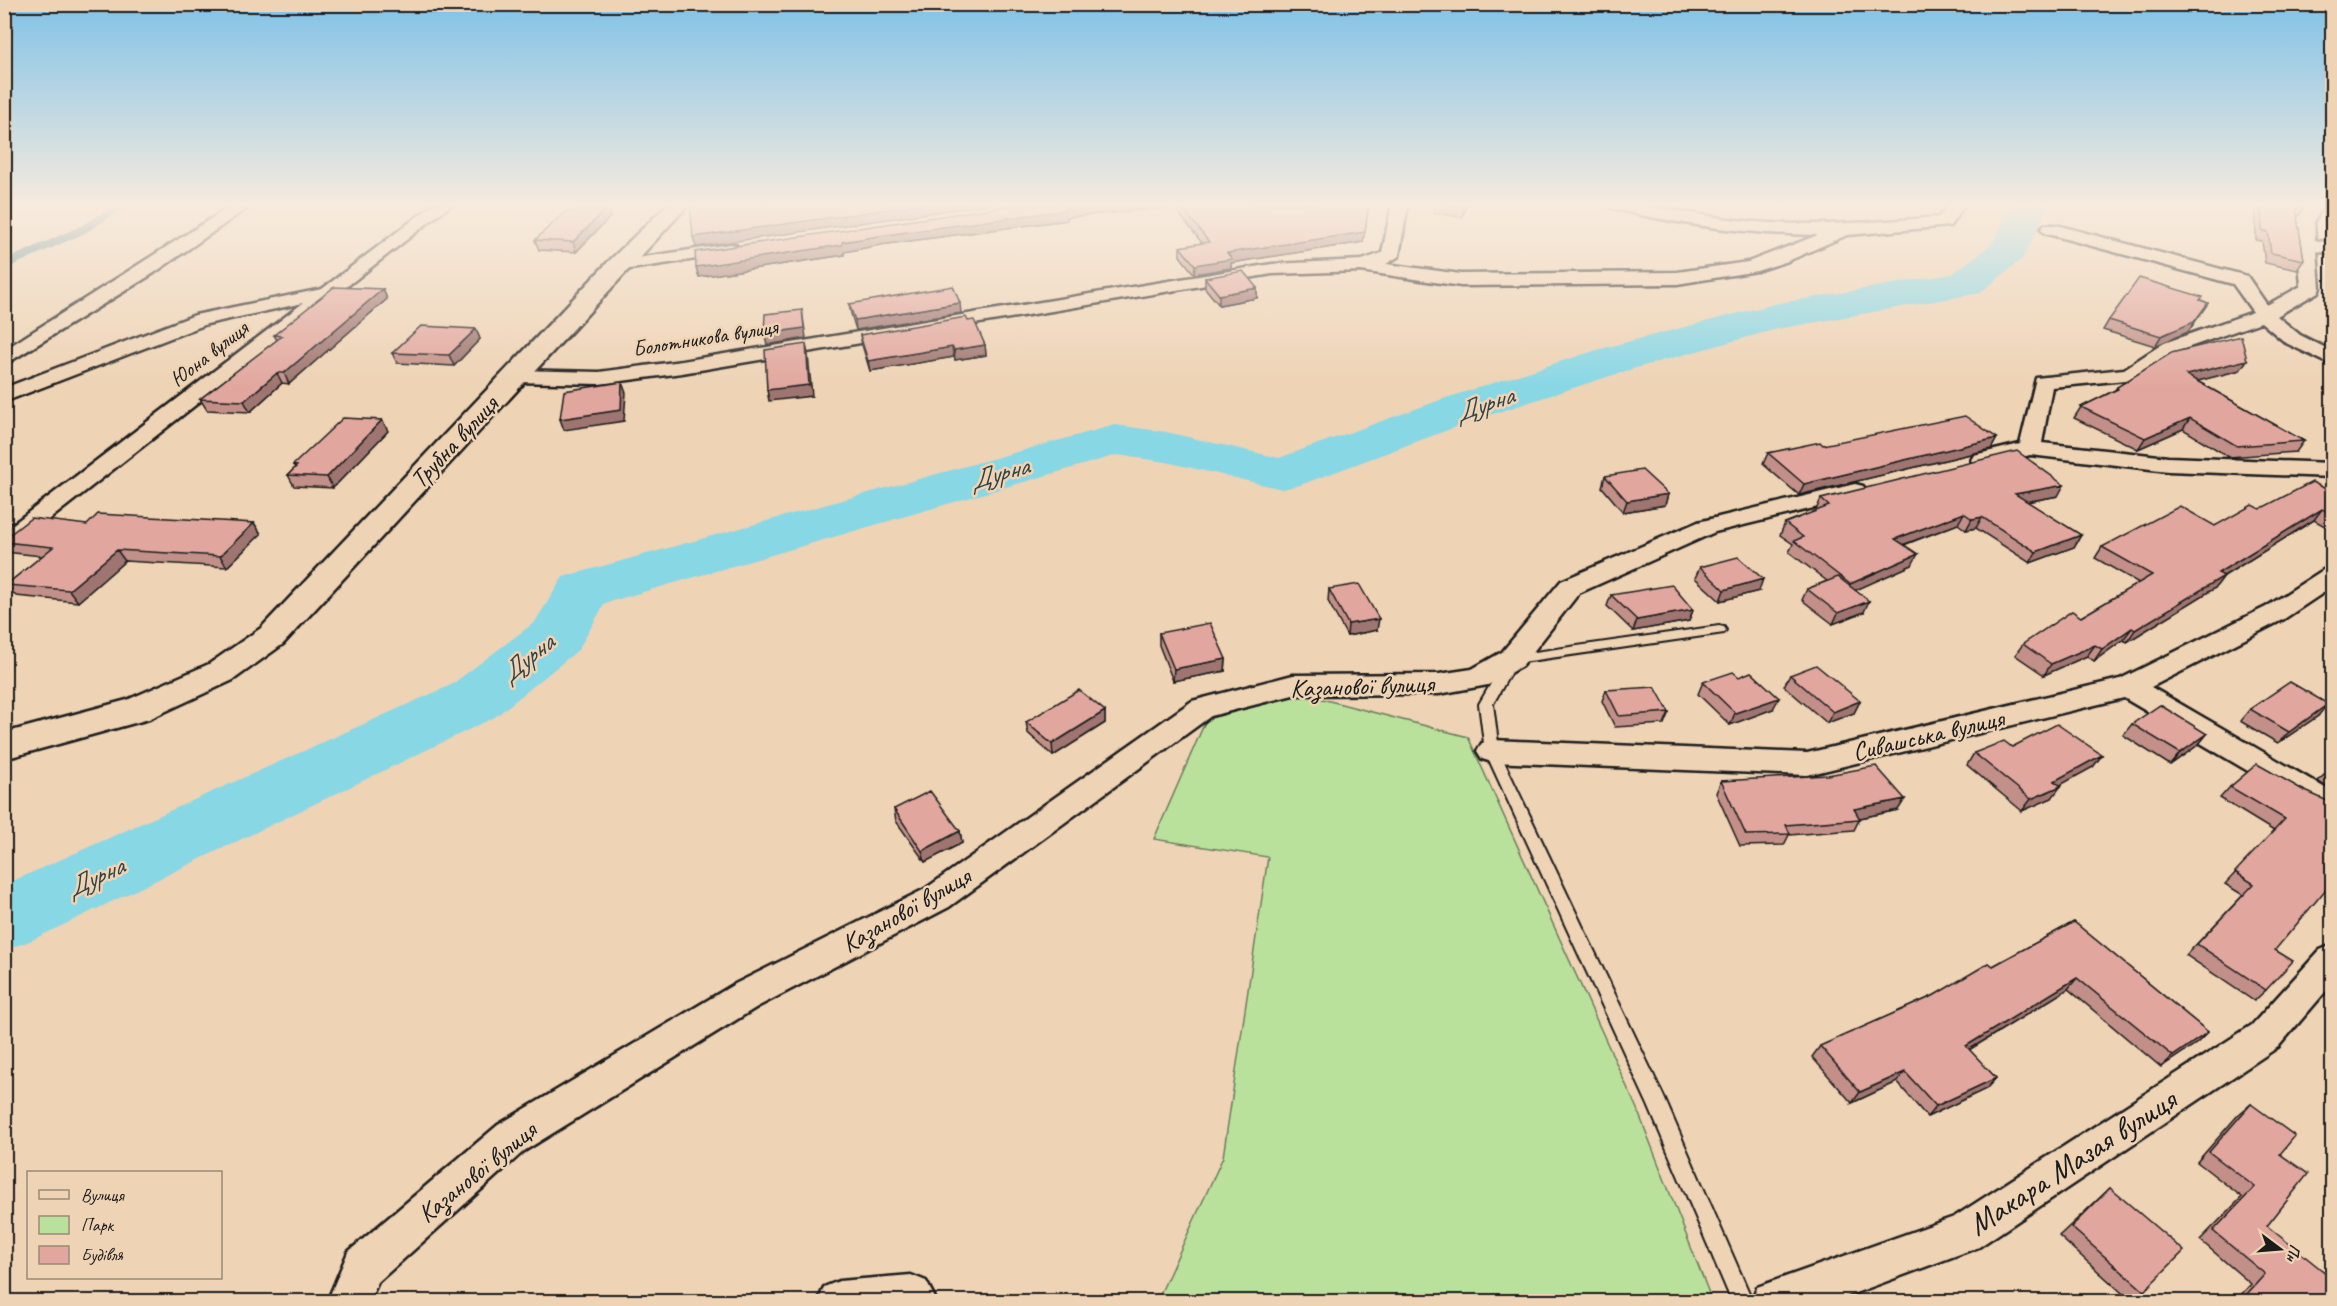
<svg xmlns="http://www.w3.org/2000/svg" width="2337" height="1306" viewBox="0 0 2337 1306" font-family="Caveat,sans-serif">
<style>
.green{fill:#bae19c;stroke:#6b7e5c;stroke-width:1.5}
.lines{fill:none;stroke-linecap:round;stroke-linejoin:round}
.stream{stroke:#5d8c95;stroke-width:8}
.river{fill:#88d7e5;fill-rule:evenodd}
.service-casing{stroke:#1c1c1c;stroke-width:4}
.minor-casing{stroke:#1c1c1c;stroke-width:5}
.tertiary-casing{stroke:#1c1c1c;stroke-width:5}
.service{fill:#eed3b5;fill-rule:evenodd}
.minor{fill:#eed3b5;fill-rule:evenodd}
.tertiary{fill:#eed3b5;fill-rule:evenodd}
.wall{fill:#c29088;stroke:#1c1c1c;stroke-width:1.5}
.shaded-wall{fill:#9e756f;stroke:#1c1c1c;stroke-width:1.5}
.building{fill:#e1a79e;stroke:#1c1c1c;stroke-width:1.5}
.labels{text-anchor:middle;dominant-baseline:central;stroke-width:5;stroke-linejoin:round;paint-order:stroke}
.far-street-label{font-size:22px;fill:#1c1c1c;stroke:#eed3b5}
.street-label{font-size:26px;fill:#1c1c1c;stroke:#eed3b5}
.water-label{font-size:27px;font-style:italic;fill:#324144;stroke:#eed3b5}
.near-street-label{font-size:32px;fill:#1c1c1c;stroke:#eed3b5}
</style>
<rect width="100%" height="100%" fill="#eed3b5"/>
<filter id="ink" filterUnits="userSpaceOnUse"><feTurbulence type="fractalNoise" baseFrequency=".0167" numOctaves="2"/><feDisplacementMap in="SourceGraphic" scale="12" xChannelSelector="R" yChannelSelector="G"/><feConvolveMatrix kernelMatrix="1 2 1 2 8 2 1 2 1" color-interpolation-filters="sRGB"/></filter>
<g filter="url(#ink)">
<path class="green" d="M1295,692L1468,737L1637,1109L1712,1301H1157L1223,1157L1268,857L1154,839L1209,713Z"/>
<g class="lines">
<path class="stream" d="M4,265L84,229L123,204"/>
<path class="river" d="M2013,204H2050L2022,259L1980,293L1777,329L1632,369L1480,418L1300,485L1282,489L1166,462L1117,455L605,603L578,650L495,717L30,941L4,950V885L451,685L535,622L563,577L1115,425L1166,432L1279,458L1446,398L1600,349L1774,304L1952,274L1992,244Z"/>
<g class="service-casing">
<path id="service" d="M1719,626L1724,627L1726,630L1724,633L1516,663L1493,704L1499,751L1663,1095L1753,1302H1732L1648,1105L1485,751L1479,704L1507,656Z"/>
</g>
<g class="minor-casing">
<path id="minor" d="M234,204H253L154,273L4,365V350Z
M434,204H452L13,548L4,550V531L303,303L207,324L4,402V388L195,315L322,289Z
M1392,204H1408L1399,256L1386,264L1461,274L1677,272L1748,262L1818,235C1748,234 1679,225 1611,208L1609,204C1657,204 1706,218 1755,222C1817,227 1877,222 1939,217L1949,204H1965L1950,226L1847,235L1788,261L1757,271L1677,284L1461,286L1361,271L1272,274L682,373L599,384L515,382L508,380L505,376L508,372L515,370L599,372L682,361L1272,264L1362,260L1382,253Z
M2307,204H2323L2314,222L2315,240L2332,244V254L2317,251L2320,288L2318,292L2277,316L2300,335L2332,351V365L2286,343L2261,322L2178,351L2136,379L2052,387L2042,443L2168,457L2332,463V477L2168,471L2030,455L1982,467L1974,465L1971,460L1974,455L2020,444L2036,378L2124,369L2164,343L2253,312L2233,284L2044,233L2041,229L2044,225H2056L2247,276L2267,305L2301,286L2296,222Z
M730,244L736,245L739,249L736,253L617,271L608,266L617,261Z
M1855,484L1863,486L1867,491L1863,496L1715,532L1579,593L1522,666L1488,685L1439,694L1293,695L1211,716L949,907L757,1007L524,1151L378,1282L369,1302H327L348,1252L498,1125L733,985L925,889L1192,701L1293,675L1439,674L1472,669L1502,652L1561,581L1698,522Z
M2332,568V587L2284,619L2151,687L2332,792V818L2321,814L2124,698L1807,775L1492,762L1482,759L1477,751L1482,743L1492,740L1807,753L2120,679L2266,607L2323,570Z
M2332,945V984L2278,1047L1979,1247L1831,1302H1751L1757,1287L1954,1217L2252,1025L2320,950Z
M911,1275L926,1281L937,1302H818L824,1287L839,1281Z"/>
</g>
<g class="tertiary-casing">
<path id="tertiary" d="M668,204H689L283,644L233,680L149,719L4,759V733L127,700L209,664L261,628L609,261Z"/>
</g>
<use href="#service" class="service"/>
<use href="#minor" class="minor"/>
<use href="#tertiary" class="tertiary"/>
</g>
<path class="wall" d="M1023,204H1369L1363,242L1231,263V268L1194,274L1180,256V247L1202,243L1174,207L1067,217V220L880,245L844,252V255L699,277L696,267Z
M1435,204H1468L1462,217L1433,213Z
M2255,204H2300L2296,211L2304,260L2297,270L2265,263L2262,241L2256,240Z
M611,216L576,252L539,250L535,240Z
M1205,278L1257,288V298L1219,305L1205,288Z
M383,289L387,299L289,384L282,383L250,412L207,410L200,399L277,340L274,335Z
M2201,300L2208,303L2188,332L2155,346L2103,330L2109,320Z
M849,304L961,313L856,330L851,314Z
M968,321L985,345L986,355L955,360L954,357L870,371L862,345L860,335Z
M476,329L480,339L454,366L397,363L392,353Z
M2247,360L2240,370L2197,381L2304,441L2296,452L2229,457L2183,429L2138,449L2074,418L2081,407L2115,390L2117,387Z
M388,431L333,488L294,486L288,475L295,468L293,465Z
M1997,438L1991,449L1799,495L1763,464L1768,453L1823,445Z
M1605,476L1668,494L1665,505L1623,512L1602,487Z
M2332,489V530L2314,520L2224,576L2215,588L2127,642L2123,640L2094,661L2087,656L2044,675L2015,655L2023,644L2081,617L2139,583L2095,558L2102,547L2215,526L2260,509Z
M2058,496L2027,502L2081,535L2074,547L2030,563L1976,528L1966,530L1958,524L1904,545L1912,565L1855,590L1864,612L1833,624L1802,600L1807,589L1827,581L1789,552L1793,544L1780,535L1785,523L1817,511L1816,510L1821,499Z
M254,523L261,534L227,567L125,561L78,602L16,596L6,585L42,556L5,552L4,539L87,525Z
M1700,567L1759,591L1720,601L1695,578Z
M1329,589L1377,630L1347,636L1328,601Z
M1611,595L1693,610L1689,621L1633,631L1607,606Z
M1159,633L1226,659L1225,671L1173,681L1159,645Z
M1790,675L1860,701L1854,713L1827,723L1784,686Z
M1703,682L1773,709L1730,725L1698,694Z
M1606,690L1669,712L1664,724L1615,727L1602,701Z
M2250,709L2318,716L2278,743L2240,721Z
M1105,711V723L1053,756L1028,733L1026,722Z
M2132,724L2207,734L2198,745L2170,765L2123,735Z
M2012,747L2102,755L2093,767L2059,785L2052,798L2022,811L1967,765L1974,753Z
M2332,767V791L2318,781Z
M1721,781L1898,810L1860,818L1854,830L1789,835L1784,845L1740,846L1716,793Z
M2230,787L2303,790L2275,950L2266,990L2254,1001L2186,955L2243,895L2225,884L2274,831L2220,798Z
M894,809L960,831L962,843L925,862L896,821Z
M2074,922L2208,1032L2197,1043L2161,1067L2068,989L1969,1050L1996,1078L1986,1089L1927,1117L1897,1082L1852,1103L1812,1057L1820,1046L1933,996L1993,966Z
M2251,1104L2280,1154L2267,1226L2326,1302H2234L2251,1284L2200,1240L2242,1197L2197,1162L2238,1115Z
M2110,1188L2144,1291L2131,1301L2059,1236Z"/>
<path class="shaded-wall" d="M925,204H991L696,247L693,237Z
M1105,204H1174V207L1067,217V220L880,245L844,252V255L699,277L696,267L879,236L1065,207Z
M1369,204L1363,242L1231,263V268L1194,274L1195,265Z
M1466,204H1468L1462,217L1464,207Z
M608,207L611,216L576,252L573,242Z
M1257,288V298L1219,305V295Z
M383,289L387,299L289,384L284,373Z
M960,303L961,313L856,330L855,320Z
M2208,303L2188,332L2155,346L2161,336Z
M802,310L806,338L767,345L764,334Z
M476,329L480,339L454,366L449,355Z
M806,344L808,354L812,396L769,401L767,390Z
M985,345L986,355L955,360L954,350Z
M952,347L954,357L870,371L868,361Z
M2247,360L2240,370L2179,386L2186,375Z
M277,373L282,383L250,412L244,401Z
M622,382L626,393L624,421L564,430L560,419Z
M2190,418L2183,429L2138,449L2145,438Z
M382,420L388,431L333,488L327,477Z
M1997,438L1991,449L1799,495L1804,484Z
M2064,485L2058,496L2008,505L2015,494Z
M1668,494L1665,505L1623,512L1627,501Z
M4,500L11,510L4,515Z
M2322,509L2314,520L2222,577L2224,576L2215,588L2127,642L2135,630L2218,573Z
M1964,513L1958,524L1889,550L1895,539Z
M1982,517L1976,528L1966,530L1972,519Z
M254,523L261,534L227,567L220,556Z
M2081,535L2074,547L2030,563L2036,552Z
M117,550L125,561L78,602L69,590Z
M1918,554L1912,565L1845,595L1850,584Z
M1763,579L1759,591L1720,601L1724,590Z
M1869,601L1864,612L1833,624L1838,613Z
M1693,610L1689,621L1633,631L1637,620Z
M1379,619L1377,630L1347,636L1348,624Z
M2132,628L2123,640L2094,661L2102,649Z
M2095,645L2087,656L2044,675L2051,664Z
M1226,659L1225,671L1173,681L1174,669Z
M1779,698L1773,709L1730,725L1735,713Z
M1860,701L1854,713L1827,723L1833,712Z
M2328,704L2318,716L2278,743L2289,732Z
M1105,711V723L1053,756L1052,744Z
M2207,734L2198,745L2170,765L2180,753Z
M2102,755L2093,767L2046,793L2054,781Z
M2061,786L2052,798L2022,811L2031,799Z
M1905,799L1898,810L1855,819L1854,809Z
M960,831L962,843L925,862L922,851Z
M2077,978L2068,989L1957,1057L1966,1046Z
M2208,1032L2197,1043L2161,1067L2173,1056Z
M1905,1072L1897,1082L1852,1103L1860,1092Z
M1996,1078L1986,1089L1927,1117L1936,1106Z"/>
<path class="building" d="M690,204H925L693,237Z
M1023,204H1105L1065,207L1067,210L879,236L842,242V245L696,267L695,252Z
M1179,204H1368L1365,232L1227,253L1232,259L1195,265L1180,247L1209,242Z
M1439,204H1466L1464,207Z
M2261,204H2300L2296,211L2304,260L2271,253L2268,232L2262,231Z
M608,207L573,242L535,240L565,212Z
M1243,271L1257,288L1219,295L1205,278Z
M2139,278L2203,297L2200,300L2208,303L2194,322L2161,336L2109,320Z
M953,286L960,303L855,320L849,304Z
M334,287L383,289L284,373H277L244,401L200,399L282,336L274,335Z
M802,310L804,328L764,334L765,314Z
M966,317L968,321L974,320L985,345L954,350L952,347L868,361L860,335Z
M421,326L476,329L449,355L392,353Z
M2241,336L2247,360L2186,375L2304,441L2237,446L2190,418L2145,438L2081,407L2118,389L2117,387L2171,353Z
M806,344L809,385L767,390L765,350Z
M622,382L621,410L560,419L564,391Z
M1965,416L1997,438L1804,484L1768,453L1820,442L1823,445Z
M343,418L382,420L327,477L288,475L297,466L293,465Z
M2017,451L2064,485L2015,494L2081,535L2036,552L1982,517L1972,519L1964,513L1895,539L1918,554L1850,584L1794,541L1803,537L1785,523L1829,506L1821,499Z
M1642,470L1668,494L1627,501L1605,476Z
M2312,482L2330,491L2332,489V514L2322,509L2218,573L2224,576L2135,630L2132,628L2102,649L2095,645L2051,664L2023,644L2072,611L2081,617L2152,575L2102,547L2180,506L2215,526L2252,505L2260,509Z
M98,514L254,523L220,556L117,550L69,590L6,585L53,547L4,542V539L31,518L87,525Z
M1738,557L1763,579L1724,590L1700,567Z
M1838,577L1869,601L1838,613L1807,589Z
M1359,584L1379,619L1348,624L1329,589Z
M1672,585L1693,610L1637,620L1611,595Z
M1210,623L1226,659L1174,669L1159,633Z
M1816,665L1860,701L1833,712L1790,675Z
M1733,672L1739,677L1751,672L1779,698L1735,713L1703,682Z
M2290,682L2328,704L2289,732L2250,709Z
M1655,687L1669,712L1619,716L1606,690Z
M1079,690L1105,711L1052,744L1026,722Z
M2160,705L2207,734L2180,753L2132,724Z
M2057,724L2102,755L2054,781L2061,786L2031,799L1974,753L2004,741L2012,747Z
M2257,764L2303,790L2332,803V882L2275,950L2293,961L2266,990L2197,944L2254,884L2235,872L2285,819L2230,787Z
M1876,766L1905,799L1854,809L1860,819L1786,825L1790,834L1746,835L1721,781L1828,775Z
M930,791L960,831L922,851L894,809Z
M2074,922L2208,1032L2173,1056L2077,978L1966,1046L1996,1078L1936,1106L1905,1072L1860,1092L1820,1046L1933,996L1989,963L1993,966Z
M2251,1104L2295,1136L2280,1154L2308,1174L2267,1226L2332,1278V1295L2326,1302H2257L2247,1294L2265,1274L2213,1231L2255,1187L2209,1152Z
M2110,1188L2184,1251L2144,1291L2071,1227Z"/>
</g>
<linearGradient id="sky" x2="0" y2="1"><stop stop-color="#81c2e7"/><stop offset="0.53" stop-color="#f7ebde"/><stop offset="1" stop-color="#f7ebde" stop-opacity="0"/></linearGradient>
<rect width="2337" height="387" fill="url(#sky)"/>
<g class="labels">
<g class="far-street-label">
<text transform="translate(705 338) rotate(-9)">Болотникова вулиця</text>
<text transform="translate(209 354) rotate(-38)">Юона вулиця</text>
</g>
<g class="street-label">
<text transform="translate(454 442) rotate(-47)">Трубна вулиця</text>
<text transform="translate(1362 686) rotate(-2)">Казанової вулиця</text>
<text transform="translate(1928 735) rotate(-13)">Сивашська вулиця</text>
<text transform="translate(906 910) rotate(-30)">Казанової вулиця</text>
<text transform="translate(477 1172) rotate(-39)">Казанової вулиця</text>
</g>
<g class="water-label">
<text transform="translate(1484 404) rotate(-19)">Дурна</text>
<text transform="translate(999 473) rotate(-16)">Дурна</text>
<text transform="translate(527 658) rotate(-39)">Дурна</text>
<text transform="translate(95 877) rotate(-25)">Дурна</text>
</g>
<g class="near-street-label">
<text transform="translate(2072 1162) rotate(-33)">Макара Мазая вулиця</text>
</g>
</g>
<rect width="2337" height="1306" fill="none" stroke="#eed3b5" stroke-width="24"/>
<rect x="12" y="12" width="2313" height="1282" fill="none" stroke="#1c1c1c" stroke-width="2" filter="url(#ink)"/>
<rect x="27" y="1171" width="195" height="108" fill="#eed3b5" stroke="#9a8a78" stroke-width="1.5"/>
<rect x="39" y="1190" width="30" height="9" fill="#eed3b5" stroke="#9a8a78" stroke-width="1.5"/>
<text x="81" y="1201" font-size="18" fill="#1c1c1c">Вулиця</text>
<rect x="39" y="1216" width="30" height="18" fill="#bae19c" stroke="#9a8a78" stroke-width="1.5"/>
<text x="81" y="1231" font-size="18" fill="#1c1c1c">Парк</text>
<rect x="39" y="1246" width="30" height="18" fill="#e1a79e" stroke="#9a8a78" stroke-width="1.5"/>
<text x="81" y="1261" font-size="18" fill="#1c1c1c">Будівля</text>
<g transform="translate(2280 1249) rotate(106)" stroke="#eed3b5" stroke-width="4.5" paint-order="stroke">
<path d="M0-4.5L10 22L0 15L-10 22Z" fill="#1c1c1c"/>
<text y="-9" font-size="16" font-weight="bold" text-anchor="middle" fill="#1c1c1c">Пн</text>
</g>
</svg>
